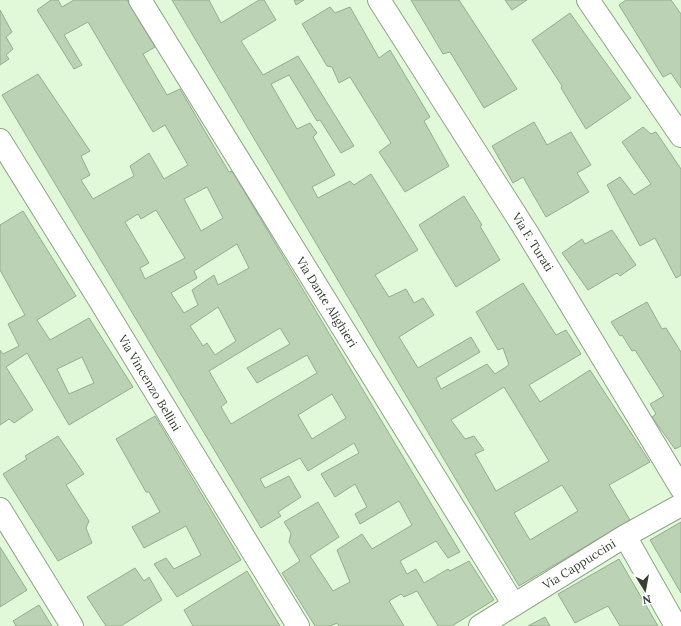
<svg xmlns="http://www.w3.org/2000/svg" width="681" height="626" viewBox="0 0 681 626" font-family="Lora,serif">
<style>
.building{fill:#bbd3b4;stroke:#96ac8e;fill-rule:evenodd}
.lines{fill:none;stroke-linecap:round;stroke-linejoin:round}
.minor-casing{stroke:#8ea487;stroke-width:24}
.minor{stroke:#fff;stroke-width:22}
.labels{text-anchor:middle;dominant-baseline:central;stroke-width:3;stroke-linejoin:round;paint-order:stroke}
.street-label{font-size:12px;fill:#363f32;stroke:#fff}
</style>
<rect width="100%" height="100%" fill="#e1f8d9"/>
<path class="building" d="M51,0H58L62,7L74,0H127L155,47L143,54L167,95L180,89L229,172L232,171L460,552L448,558L436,541L400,561L407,574L416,569L424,583L448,569L450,571L469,561L494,600L452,626H438L417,591L404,597L401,594L389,601L404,626H339L337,623L330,626H315L282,573L300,561L289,542L291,533L284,522L318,502L339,537L310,556L333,591L350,582L337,550L362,534L372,549L412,525L399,501L360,524L355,514L367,507L355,484L335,497L321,474L359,453L354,443L308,471L300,458L260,479L265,488L289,476L301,497L278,512L281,516L261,528L2,95L38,74L90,151L81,156L90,175L81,180L93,199L134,176L130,166L149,153L164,179L188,165L165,125L153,132L88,22L64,35L82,65L74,69L37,10ZM207,187L223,218L201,231L184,199ZM156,210L185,258L145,279L140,268L149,263L125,222L138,214L141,219ZM237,244L249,268L218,285L214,275L192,290L198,305L184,313L171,293L197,278L194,271ZM218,307L236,341L215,355L207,343L203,346L190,326ZM280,328L290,344L247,368L257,383L307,355L317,373L231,424L221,407L227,402L209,371ZM332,394L346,418L312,439L298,415Z
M172,0H209L221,23L259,0H264L276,20L241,41L263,75L298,56L354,146L341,153L320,120L317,121L289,75L271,84L297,129L310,123L317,133L313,137L335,175L312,187L318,198L350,181L354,185L371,174L418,250L375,275L389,297L406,289L414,303L423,298L434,315L399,337L418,368L471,337L480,352L436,378L441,389L487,364L495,374L509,365L503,348L498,350L476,312L523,283L556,335L566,330L581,354L529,385L540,402L590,370L650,462L609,485L630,520L519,586ZM504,387L549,461L496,491L475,454L484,450L474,436L465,439L451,420ZM562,485L578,511L530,540L514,513Z
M294,0H304L296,5Z
M411,0H459L517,89L484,108L450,52L443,54Z
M505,0H527L512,10Z
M626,0H671L681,14V88L671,73L663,77L619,5Z
M330,7L335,13L350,7L379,58L390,50L430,117L424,121L449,166L405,192L379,152L391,143L350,77L339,83L332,67L327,66L302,24Z
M0,10L12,32L6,37L13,49L6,55L9,59L0,65Z
M570,13L631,98L586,129L561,88L562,86L532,40Z
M534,122L547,145L571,132L591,165L577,173L589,192L546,217L523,177L513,183L492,146Z
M643,127L651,134L656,132L681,169V275L676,278L655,238L640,246L607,185L620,177L634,195L651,184L622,142Z
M464,196L482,225L480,226L500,260L456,287L419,225Z
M23,211L76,296L37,320L50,340L89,318L133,387L69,425L27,353L6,367L33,410L14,423L9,419L0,425V350L3,354L19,346L8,324L25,315L0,270V225ZM82,357L94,383L69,394L57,369Z
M612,230L636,265L620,276L617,273L588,290L562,253L582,239L585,244Z
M647,302L662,329L666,328L681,352V446L675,449L652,417L656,414L650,404L664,396L635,350L632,351L622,335L620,336L611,322Z
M155,416L241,560L177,597L154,564L166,558L174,569L201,555L186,526L144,548L132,527L160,512L149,492H146L116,439Z
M58,436L84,474L66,485L89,521L86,528L92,543L58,561L3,474L27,459L25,456Z
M681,522V593L650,540Z
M0,547L27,590L0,607Z
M619,559L658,626H620L608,606L575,623L558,594Z
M135,568L144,581L149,577L162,600L121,626H106L87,597Z
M247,571L280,626H193L184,610Z
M39,605L52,626H16L13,621Z
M545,617L550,626H528Z"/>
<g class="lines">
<g class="minor-casing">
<path id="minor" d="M140,0L514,605
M379,0L528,234L681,488
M588,0L681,136
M0,140L100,301L298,626
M0,509L72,626
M625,536L676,626
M480,626L625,536L681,505"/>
</g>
<use href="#minor" class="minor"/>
</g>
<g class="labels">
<g class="street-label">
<text transform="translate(533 242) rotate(58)">Via F. Turati</text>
<text transform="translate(327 302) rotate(58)">Via Dante Alighieri</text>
<text transform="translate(150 383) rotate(59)">Via Vincenzo Bellini</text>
<text transform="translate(579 564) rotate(-32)">Via Cappuccini</text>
</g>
</g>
<g transform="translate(645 590) rotate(169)" stroke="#ffffff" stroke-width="3" paint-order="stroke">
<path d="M0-3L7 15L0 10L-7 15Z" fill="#363f32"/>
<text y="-6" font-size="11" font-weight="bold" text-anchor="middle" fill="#363f32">N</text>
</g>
</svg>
